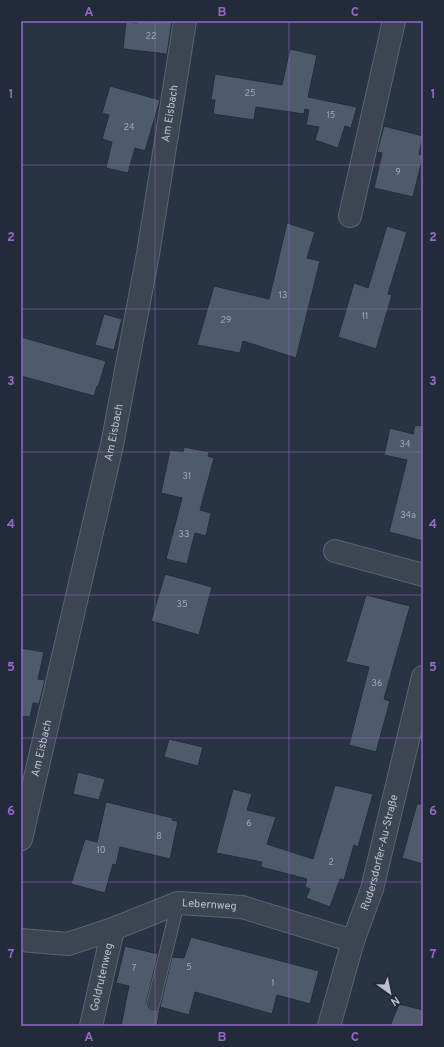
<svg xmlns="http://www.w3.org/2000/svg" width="444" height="1047" viewBox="0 0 444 1047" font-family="Overpass,sans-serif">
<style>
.building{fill:#4e5b6d;stroke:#232d3b}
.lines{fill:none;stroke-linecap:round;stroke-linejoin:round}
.service-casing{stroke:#5b6471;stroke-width:14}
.minor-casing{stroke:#5b6471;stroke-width:24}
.service{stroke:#3c4653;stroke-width:12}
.minor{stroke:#3c4653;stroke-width:22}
.grid{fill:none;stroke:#9468c5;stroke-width:1;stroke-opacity:0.55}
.labels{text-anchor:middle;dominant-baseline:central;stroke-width:3;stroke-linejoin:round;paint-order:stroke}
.number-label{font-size:9px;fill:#9fa8b5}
.street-label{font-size:11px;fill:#bac1cd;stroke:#212b39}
.neatline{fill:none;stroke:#9468c5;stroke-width:1.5}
.grid-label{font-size:13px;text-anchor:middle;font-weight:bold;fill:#9468c5}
</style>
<rect width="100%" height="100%" fill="#283444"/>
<path class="building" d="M137,21H172L167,54L123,49L126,22L137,23Z
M290,49L317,55L308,97L357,107L351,128L345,126L338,148L315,140L319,127L306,125L309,110L305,109L304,114L256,107L254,120L213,114L215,100H211L215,74L282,85Z
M110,86L160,100L145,151L135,148L128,173L106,168L112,142L102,139L109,115L102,113Z
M384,126L423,136L419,154L423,156L413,197L374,188L382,153L377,152Z
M287,223L315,232L307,258L320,261L296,358L243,341L240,353L197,345L214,286L269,299Z
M387,226L407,232L388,294L392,295L376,349L338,337L354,283L368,288Z
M104,314L122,319L114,350L95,345Z
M21,337L106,361L98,387L97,386L94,396L21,376Z
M415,425L423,426V541L389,532L407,460L384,455L390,428L413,434Z
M184,447L209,452L208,456L214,458L200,510L211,513L206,536L195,533L187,564L166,559L182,498L161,493L170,450L183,452Z
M165,574L212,587L199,635L151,621Z
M366,595L410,606L384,699L390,701L376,752L349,745L369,667L346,662Z
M21,648L44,652L38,679L45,680L39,704L33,703L30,717L21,716Z
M169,739L203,747L198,766L164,757Z
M78,772L105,779L99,800L73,794Z
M335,785L373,794L358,847L354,845L344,880L340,879L330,907L306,898L310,889L305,887L307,879L261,867L262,862L216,853L233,789L252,794L247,810L276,817L267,844L313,859Z
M106,802L173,818L172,820L178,821L170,859L120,847L116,865L113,864L105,893L71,884L85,839L97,842Z
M417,804H423V864L402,858Z
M191,937L319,971L310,1004L277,995L272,1014L195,992L189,1015L160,1007L172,957L184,958Z
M125,946L158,954L146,1004L148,1010L152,1012L158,1010L160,1007L157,1026H121L129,986L116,983Z
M399,1004L423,1010V1026H390Z"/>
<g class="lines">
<g class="service-casing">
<path id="service" d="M153,1005L178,903"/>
</g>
<g class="minor-casing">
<g id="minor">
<path d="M350,216L394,21"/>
<path d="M335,551L423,575"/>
<path id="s1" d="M21,839L112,445L148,254L185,21"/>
<path id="s2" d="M21,940L68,944L113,929L178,903L242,907L353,941"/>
<path id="s3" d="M91,1026L113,929"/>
<path id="s4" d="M329,1026L353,941L372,889L423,677"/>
</g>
</g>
<use href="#service" class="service"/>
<use href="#minor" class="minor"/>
</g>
<path class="grid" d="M155,21V1026M289,21V1026M21,165H423M21,309H423M21,452H423M21,595H423M21,738H423M21,882H423"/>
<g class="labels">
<g class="number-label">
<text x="151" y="36">22</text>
<text x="250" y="93">25</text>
<text x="331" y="115">15</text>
<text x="129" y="127">24</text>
<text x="398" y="172">9</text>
<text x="283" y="295">13</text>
<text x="365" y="316">11</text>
<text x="226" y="320">29</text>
<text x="405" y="444">34</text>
<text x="187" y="476">31</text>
<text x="408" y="515">34a</text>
<text x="184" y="534">33</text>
<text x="182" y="604">35</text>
<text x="377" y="683">36</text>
<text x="249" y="823">6</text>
<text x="159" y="836">8</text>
<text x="101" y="850">10</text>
<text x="331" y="862">2</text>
<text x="189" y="967">5</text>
<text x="134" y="968">7</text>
<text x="273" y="983">1</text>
</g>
<g class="street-label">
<text stroke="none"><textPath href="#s1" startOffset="741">Am Eisbach</textPath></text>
<text stroke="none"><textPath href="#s1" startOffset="417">Am Eisbach</textPath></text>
<text stroke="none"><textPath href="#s1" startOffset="93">Am Eisbach</textPath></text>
<text stroke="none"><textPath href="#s4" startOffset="181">Rudersdorfer-Au-Straße</textPath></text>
<text stroke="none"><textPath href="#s2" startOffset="196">Lebernweg</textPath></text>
<text stroke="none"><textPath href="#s3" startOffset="50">Goldrutenweg</textPath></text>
</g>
</g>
<rect width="444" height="1047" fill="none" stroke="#212b39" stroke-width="44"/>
<g transform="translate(390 993) rotate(147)" stroke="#212b39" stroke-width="3" paint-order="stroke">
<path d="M0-3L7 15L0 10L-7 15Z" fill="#bac1cd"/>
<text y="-6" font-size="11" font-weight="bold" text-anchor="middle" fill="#bac1cd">N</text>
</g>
<rect x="22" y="22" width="400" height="1003" class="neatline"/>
<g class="grid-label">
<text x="89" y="16">A</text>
<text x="222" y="16">B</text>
<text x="355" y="16">C</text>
<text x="11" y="98">1</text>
<text x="433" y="98">1</text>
<text x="11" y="241">2</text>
<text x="433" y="241">2</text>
<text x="11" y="385">3</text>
<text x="433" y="385">3</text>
<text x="11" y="528">4</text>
<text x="433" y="528">4</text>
<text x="11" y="671">5</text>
<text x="433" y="671">5</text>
<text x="11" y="815">6</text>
<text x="433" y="815">6</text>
<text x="11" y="958">7</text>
<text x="433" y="958">7</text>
<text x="89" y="1041">A</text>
<text x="222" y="1041">B</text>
<text x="355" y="1041">C</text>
</g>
</svg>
